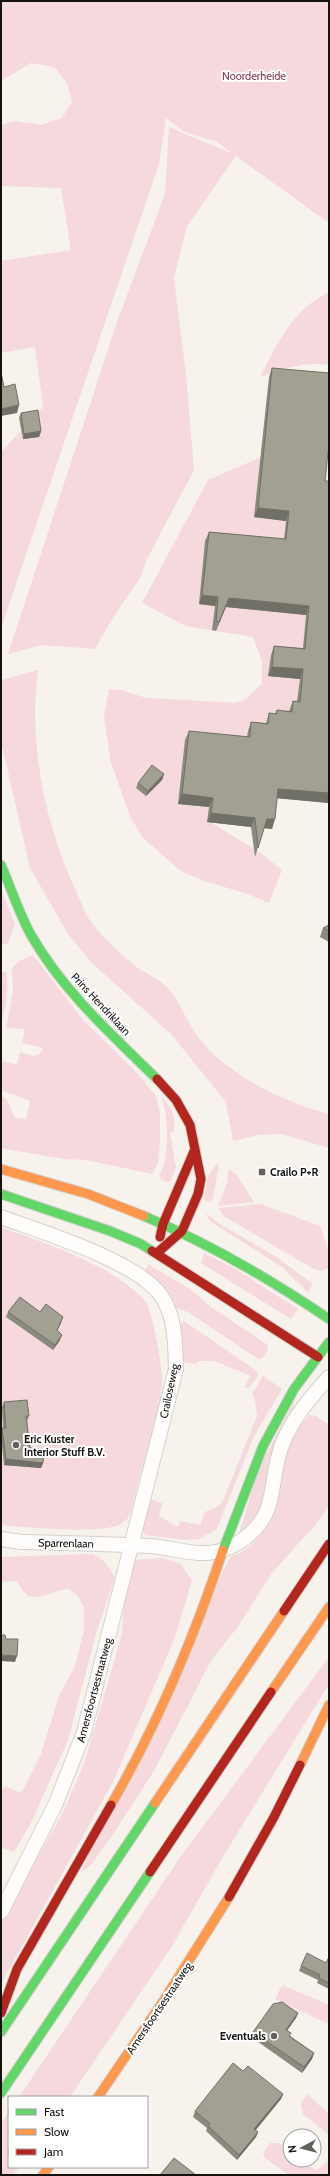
<svg xmlns="http://www.w3.org/2000/svg" width="330" height="2176" viewBox="0 0 330 2176" font-family="Cabin,sans-serif">
<style>
.green{fill:#f5d9dc}
.lines{fill:none;stroke-linecap:round;stroke-linejoin:round}
.street-casing{stroke:#d4d0cc;stroke-width:16}
.fast-casing{stroke:#d4d0cc;stroke-width:11}
.slow-casing{stroke:#d4d0cc;stroke-width:11}
.jam-casing{stroke:#d4d0cc;stroke-width:11}
.street{stroke:#fefdfc;stroke-width:14}
.fast{stroke:#63d668;stroke-width:9}
.slow{stroke:#ff974d;stroke-width:9}
.jam{stroke:#b3261e;stroke-width:9}
.wall{fill:#8b8a7e}
.shaded-wall{fill:#717066}
.building{fill:#a2a092;stroke:#717066}
.poi-dot{fill:#64605c;stroke:#fff;stroke-width:1.5}
.labels{text-anchor:middle;dominant-baseline:central;stroke-width:4;stroke-linejoin:round;paint-order:stroke}
.park-label{font-size:11px;fill:#85394f;stroke:#fff}
.street-label{font-size:11px;fill:#15120f;stroke:#fff}
.poi-label{font-size:11px;font-weight:bold;fill:#15120f;stroke:#fff;text-anchor:start}
</style>
<rect width="100%" height="100%" fill="#f7f2ec"/>
<path class="green" d="M1,1H329V223L236,156L187,226L174,278L186,375L194,470L147,559L140,578L114,616L95,649L42,645L8,654L118,319L165,194L169,127L233,154L217,142L183,131L166,118L159,164L1,628V452L43,407L35,347L1,353V261L71,250L61,188L1,186V125L15,121L41,125L62,118L72,102L67,83L54,67L31,63L1,81Z
M329,292V365C307,361 280,369 260,377C277,344 293,309 329,292Z
M261,457L286,520L283,549L307,614L303,657L274,676L302,679L299,706L247,747L187,741L180,804L211,808L210,822L262,854L282,870L269,903L245,893L204,881L181,871L142,837L130,816L111,763L104,717L109,689C126,689 132,695 148,698L236,703L246,699L262,683V661L253,637L186,626L142,603L208,480Z
M38,670C28,743 45,825 76,891C80,899 83,908 87,916C97,932 123,957 138,968C147,974 158,979 166,986C180,1000 186,1021 198,1037C227,1075 283,1102 329,1114V1148L282,1134L257,1135L233,1141L226,1102L171,1034L92,963L68,934L30,868L1,741V680Z
M1,890L15,924L8,943L1,945Z
M33,955L84,1021L137,1073L156,1096L160,1114V1139L158,1164L152,1174L86,1160L63,1159L1,1148V1095L7,1100L15,1118L26,1119L30,1101L1,1090V1061L17,1065L20,1052L33,1056L39,1055L43,1048L22,1043L25,1029L6,1028L13,990L12,968L19,961Z
M6,971C10,990 5,1006 1,1025V973Z
M161,1096C173,1110 175,1113 174,1131L170,1132L176,1168L171,1181L167,1182L159,1178C160,1172 164,1166 165,1160C168,1142 168,1112 161,1096Z
M219,1164L213,1199L208,1202L204,1199L208,1176L216,1165Z
M229,1169L236,1174L254,1202L218,1206L227,1184Z
M261,1204L320,1226L329,1251L328,1268L322,1271L314,1269L225,1217L218,1208Z
M206,1213L221,1225L275,1256L313,1284L310,1287L309,1293L282,1267L210,1221Z
M1,1227C46,1244 112,1264 145,1301C153,1311 163,1369 162,1383C159,1417 147,1450 138,1483C135,1494 133,1508 128,1518C127,1520 123,1522 121,1524C99,1535 27,1527 1,1525Z
M204,1253L232,1267L298,1309L291,1319L201,1263Z
M148,1264L190,1289L211,1307L268,1345L266,1354L261,1359H258L188,1312L175,1308L145,1272Z
M184,1321L254,1369L258,1373L257,1377L248,1389L245,1387L250,1376L247,1374L214,1361H200L195,1364L182,1362L180,1326Z
M263,1376L282,1389L254,1436L217,1529L199,1539L187,1540L145,1535L141,1525L147,1498L162,1503L159,1516L178,1527L177,1530L180,1521L200,1525L205,1512L218,1506L223,1501L257,1416L255,1400L252,1394Z
M296,1398L262,1504L249,1528L239,1534L258,1470Z
M309,1415L316,1416L329,1425V1506L315,1525L272,1573L237,1628L212,1659L155,1769L112,1836L91,1865L81,1872L230,1557C237,1554 246,1550 251,1545C275,1525 279,1480 287,1452C291,1438 300,1426 309,1415Z
M93,1554L105,1562L115,1577L96,1634L68,1740L31,1823L14,1852L1,1847V1793L5,1786L21,1793L40,1757L59,1696L75,1666L84,1629V1608L78,1596L69,1589C56,1589 35,1603 26,1594C22,1590 20,1585 16,1581L1,1582V1557Z
M163,1558L181,1564L192,1581L174,1640L113,1782L1,1984V1924L63,1812L84,1764L122,1634L125,1586L134,1560Z
M329,1657V1684L224,1855L172,1946L70,2097H19L181,1856Z
M282,1985L329,2005V2024L275,1999Z
M307,2094L329,2114V2135L303,2114L301,2104Z
M9,2112V2167H19L13,2175H1V2123Z
M270,2143H279L290,2151V2160H301L315,2170L321,2167L329,2159V2175H289L265,2158L263,2153Z"/>
<g class="lines">
<g class="street-casing">
<path id="street" d="M1,1217C42,1232 133,1260 159,1293C176,1314 175,1344 176,1369L84,1732L56,1803L1,1912
M1,1539L21,1542C64,1543 108,1544 151,1546C174,1548 200,1558 223,1550C242,1543 261,1528 268,1508C273,1492 274,1474 278,1458C285,1427 308,1400 329,1377"/>
</g>
<g class="fast-casing">
<path id="fast" d="M1,865C11,888 19,913 31,935C63,991 111,1034 157,1079
M1,1194L110,1231L141,1244L152,1251
M144,1216C210,1244 270,1279 329,1319
M223,1550L263,1446L294,1389L329,1342
M1,2032L155,1803
M1,2093L150,1872"/>
</g>
<g class="slow-casing">
<path id="slow" d="M1,1169L88,1194L144,1216
M271,1692L329,1607
M300,1765L329,1705
M155,1803L284,1611
M111,1805C157,1725 194,1638 223,1550
M98,2097L164,2000L229,1897
M43,2175L49,2167"/>
</g>
<g class="jam-casing">
<path id="jam" d="M157,1079L176,1100L190,1125L201,1179L198,1194L182,1231L157,1253
M160,1237L163,1224L195,1149
M152,1251L318,1357
M284,1611L329,1544
M150,1872L271,1692
M229,1897L274,1817L300,1765
M1,2013L17,1969L111,1805"/>
</g>
<use href="#street" class="street"/>
<use href="#fast" class="fast"/>
<use href="#slow" class="slow"/>
<use href="#jam" class="jam"/>
</g>
<path class="wall" d="M272,368L325,481L329,803L277,798L272,829L264,828L255,857L251,827L207,822L209,807L178,804L185,740L189,731L247,737L248,731L251,722L266,723L269,713L275,714L277,710L289,711L293,701H297L300,679L268,676L271,655L274,646L303,648L306,615L226,607L216,631L212,630L215,606L199,604L205,541L209,532L284,539L286,521L254,517L269,377Z
M21,413L41,431L39,437L23,439L19,418Z
M164,774L162,780L146,796L136,788L138,783Z
M329,925V942L320,937L323,928Z
M8,1312H40L61,1323L57,1330L60,1340L53,1350L6,1317Z
M4,1402L29,1416L27,1421L30,1448L43,1463L41,1468L4,1465L1,1437V1432L2,1428H3L2,1407Z
M329,1957V1989L317,1983L318,1980L299,1971L301,1966L326,1963Z
M298,2013L296,2018L287,2030L290,2036L314,2053L312,2059L302,2073L251,2037L253,2032Z
M243,2071L283,2094L281,2099L256,2130L258,2132L256,2137L237,2160L206,2131L207,2128L193,2117L195,2111Z"/>
<path class="shaded-wall" d="M19,405L17,413L1,416V409Z
M41,431L39,437L23,439L24,434Z
M258,508L289,511L286,521L254,517Z
M202,595L218,597L215,606L199,604Z
M229,598L309,606L306,615L226,607L216,631Z
M272,667L303,669L300,679L268,676Z
M164,774L162,780L146,796L148,791Z
M278,789L329,793V803L274,798Z
M182,794L213,798L209,807L178,804Z
M211,813L255,818L251,827L207,822Z
M267,819H275L272,829L263,828Z
M63,1317L61,1323L55,1335L57,1330Z
M62,1335L60,1340L53,1350L55,1345Z
M6,1459L43,1463L41,1468L4,1465Z
M1,1655L17,1656L15,1662L1,1661Z
M298,2013L296,2018L284,2035L286,2030Z
M314,2053L312,2059L302,2073L304,2067Z
M283,2094L281,2099L252,2134L254,2129Z
M258,2132L256,2137L237,2160L239,2155Z"/>
<path class="building" d="M272,368L329,373V443L325,481H329V793L278,789L275,819H267L258,848L255,818L211,813L213,798L182,794L189,731L250,737L251,722L268,724L269,713L276,714L277,710L292,712L293,701L300,702L303,669L272,667L274,646L305,649L309,606L229,598L219,622L216,621L218,597L202,595L209,532L286,539L289,511L258,508Z
M1,372L4,387L15,384L19,405L1,409Z
M38,410L41,431L24,434L21,413Z
M152,765L164,774L148,791L138,783Z
M329,925V931L323,928Z
M20,1297L40,1312L46,1304L63,1317L57,1330L62,1335L55,1345L8,1312Z
M27,1400L29,1416H26L30,1448L44,1449L43,1463L6,1459L2,1428H6L4,1402Z
M1,1635H5L6,1639H18L17,1656L1,1655Z
M307,1953L326,1963L329,1957V1983L319,1978L320,1975L301,1966Z
M282,2002L298,2013L286,2030L291,2033L289,2036L314,2053L304,2067L253,2032L273,2004Z
M233,2063L243,2071L248,2066L283,2094L254,2129L258,2132L239,2155L208,2126L210,2124L195,2111Z
M174,2158L196,2175H160Z"/>
<g class="poi-dot">
<rect x="258" y="1168" width="8" height="8" rx="2"/>
<circle cx="16" cy="1445" r="4"/>
<circle cx="274" cy="2036" r="4"/>
</g>
<g class="labels">
<g class="park-label">
<text x="254" y="76">Noorderheide</text>
</g>
<g class="street-label">
<text transform="translate(101 1004) rotate(47)">Prins Hendriklaan</text>
<text transform="translate(169 1391) rotate(-78)">Crailoseweg</text>
<text transform="translate(66 1543) rotate(1)">Sparrenlaan</text>
<text transform="translate(94 1690) rotate(-75)">Amersfoortsestraatweg</text>
<text transform="translate(159 2008) rotate(-56)">Amersfoortsestraatweg</text>
</g>
<g class="poi-label">
<text x="270" y="1172">Crailo P+R</text>
<text x="24" y="1439">Eric Kuster<tspan x="24" dy="13">Interior Stuff B.V.</tspan></text>
<text x="266" y="2036" text-anchor="end">Eventuals</text>
</g>
</g>
<rect width="330" height="2176" fill="none" stroke="#15120f" stroke-width="4"/>
<rect x="8" y="2096" width="140" height="72" fill="#ffffff" stroke="#a1a09f"/>
<rect x="16" y="2109" width="20" height="6" fill="#63d668" stroke="#a1a09f"/>
<text x="44" y="2116" font-size="12" fill="#15120f">Fast</text>
<rect x="16" y="2129" width="20" height="6" fill="#ff974d" stroke="#a1a09f"/>
<text x="44" y="2136" font-size="12" fill="#15120f">Slow</text>
<rect x="16" y="2149" width="20" height="6" fill="#b3261e" stroke="#a1a09f"/>
<text x="44" y="2156" font-size="12" fill="#15120f">Jam</text>
<g transform="translate(302 2148) rotate(263)"><circle r="19" fill="#ffffff" stroke="#a1a09f"/>
<path d="M0-3L7 15L0 10L-7 15Z" fill="#64605c"/>
<text y="-6" font-size="11" font-weight="bold" text-anchor="middle" fill="#15120f">N</text>
</g>
</svg>
